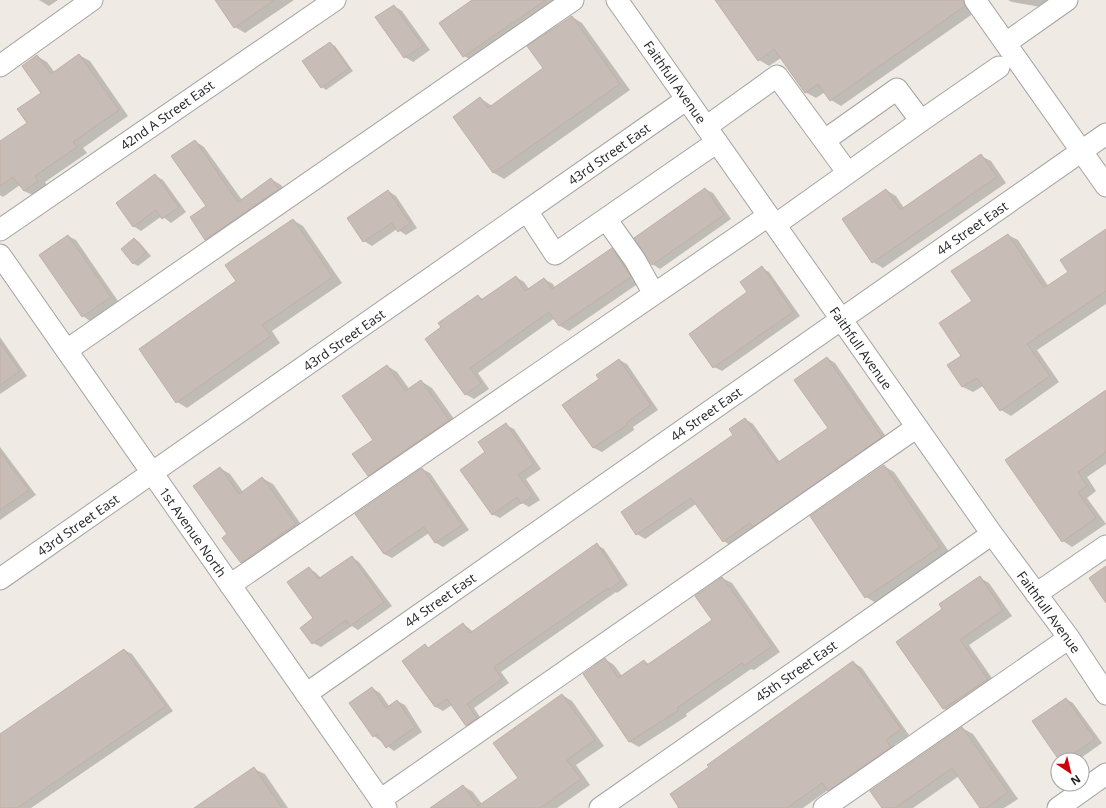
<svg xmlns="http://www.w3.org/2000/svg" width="1106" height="808" viewBox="0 0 1106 808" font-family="'Open Sans',sans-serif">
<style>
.shadow{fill:#0003}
.building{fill:#c7bcb6;stroke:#c1b0a4}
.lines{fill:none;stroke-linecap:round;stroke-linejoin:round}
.minor-casing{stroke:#a4a4a4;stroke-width:23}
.minor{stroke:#fff;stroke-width:21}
.labels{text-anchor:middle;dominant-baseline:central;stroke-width:4;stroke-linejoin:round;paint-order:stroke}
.street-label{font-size:13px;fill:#1d1d1d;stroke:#fff}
</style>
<rect width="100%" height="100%" fill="#efeae3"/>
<path class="shadow" d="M39,0H58L49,6Z
M217,0H294L245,33L235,27Z
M474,0H565L474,62L464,56L441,23Z
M716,0H965L974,13L841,106L831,100L825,92L816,98L805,92L781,58L769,66L759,60Z
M1008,0H1050L1041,7L1012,2Z
M394,6L402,11L430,50L413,62L405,57Z
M572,17L582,23L630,90L504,179L494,173L454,117L480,98L492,106L544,69Z
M330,43L335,46L353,71L326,90L322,87Z
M79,55L90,61L128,116L83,148L87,153L45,182L48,187L35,196L24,191L20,185L3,197L0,195V143L28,123L42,93L37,56L47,62L55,73Z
M195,141L204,147L242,200L271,179L281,185L288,195L216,245L206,239L207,206Z
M981,156L991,161L1006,183L883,268L873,262L886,190L896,196L904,208Z
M156,176L163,180L186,212L171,223L162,216L141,231L133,226Z
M705,189L713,193L731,219L660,269L652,264Z
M388,191L396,196L417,228L406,235L397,229L372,246L364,241Z
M293,220L303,226L342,283L272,331L280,343L187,408L177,402L237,282Z
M1106,230V304L1037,350L1059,382L1011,416L1001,410L983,386L973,392L963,387L949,366L962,356L973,302L1008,235L1018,240L1049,287L1070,272Z
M68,236L76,240L118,301L90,321L83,316Z
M134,239L139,242L151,256L138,266L133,263Z
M612,249L620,254L639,283L569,331L560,326L555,318L478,373L489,389L474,399L465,394L443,327L478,296L483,299L516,277L524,282L529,289L544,279L553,284L555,288Z
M762,268L769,272L800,316L722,371L714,367Z
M0,337L27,376L0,394Z
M827,358L835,363L889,441L731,546L724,541L696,504L645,539L637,534L622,512L735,435L745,419L753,424L780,462L829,428Z
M619,360L627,364L658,410L633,427L634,430L602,452L594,448L564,405L600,379Z
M387,366L397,372L410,390L422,382L432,388L459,426L379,481L368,475Z
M1106,392V464L1087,477L1096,491L1087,498L1106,524L1072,547L1063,541L1007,460Z
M506,425L514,429L541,469L526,479L540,500L529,507L522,503L500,518L492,514L487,452Z
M0,447L36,495L0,520Z
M884,466L894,472L950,553L876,603L866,597L811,516Z
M220,468L230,474L243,492L262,478L273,484L305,530L252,568L241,562L228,535Z
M422,469L430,473L469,530L443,547L436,543L429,533L392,558L384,554Z
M597,545L604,549L628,585L617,593L616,592L501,672L509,683L474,708L484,723L474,729L467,725L452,705L443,711L436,707L425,646L429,648L463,624L470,629L473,632Z
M352,557L359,562L392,606L358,630L352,626L321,647L313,643L314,619L309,568L316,573L321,578Z
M722,578L732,583L780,652L754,670L751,669L686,714L687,716L639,747L630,742L584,674L605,659L614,665L622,676L644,661L649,664L713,621Z
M980,578L989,583L1012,616L969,645L996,684L953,714L944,709L897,642L943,609Z
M124,650L132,654L173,711L31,808H0V735Z
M853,662L862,668L909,735L894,745L899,753L838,795L828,790L803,808H677L710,767Z
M372,688L380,693L389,706L397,701L405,705L422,732L394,751L374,736Z
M562,695L572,701L604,746L576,765L590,785L557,808H432L463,786L473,792L482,804L519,778Z
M1066,699L1073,703L1102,743L1078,760H1060Z
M962,728L973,734L1018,799L1004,808H981L959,776L913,808H883Z
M254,769L265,774L288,808H196Z"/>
<path class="building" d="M215,0H275L234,28Z
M472,0H546L463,57L439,23Z
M715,0H963L965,6L830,101L818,84L805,93L774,49L758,61Z
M394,5L423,46L404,58L375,17Z
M572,16L620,84L493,173L453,117L480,97L488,108L543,68L527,46Z
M330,42L349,68L321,88L302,61Z
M79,54L119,110L73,142L77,147L35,176L38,181L24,191L13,177L0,186V141L27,123L17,109L41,93L22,66L37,55L51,74Z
M195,140L238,202L271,178L279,189L205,240L190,217L206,206L171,156Z
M981,154L997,177L872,263L842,219L886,189L900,210Z
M155,174L179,207L162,219L156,210L133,227L116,203Z
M705,188L724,215L652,265L634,238Z
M388,190L410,223L398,232L392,223L363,242L347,218Z
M293,219L333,277L262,325L271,336L176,403L139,349L236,281L225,265Z
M1106,229V291L1027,344L1050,376L1000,411L977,378L962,387L947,365L961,356L939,323L972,301L951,271L1008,234L1044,288L1068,272L1060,260Z
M68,235L111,297L82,317L39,255Z
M134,238L146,252L133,264L121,249Z
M612,248L631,277L559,326L549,312L470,368L481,383L465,395L425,339L441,327L438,323L478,295L481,300L516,276L525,291L544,278L552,289Z
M762,266L793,312L713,368L689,334L747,292L740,282Z
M0,342L20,371L0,385Z
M827,357L882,437L753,527L750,523L723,542L691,498L636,535L621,512L733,435L729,429L745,418L777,463L828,428L794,380Z
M619,359L651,405L626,423L627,425L593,448L562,405L599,379L596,375Z
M387,365L405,391L421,380L449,420L368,476L352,454L373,440L342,396Z
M1106,390V452L1078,472L1087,486L1078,492L1096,518L1062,542L1005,460Z
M506,423L534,464L518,475L533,495L521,504L517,497L492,515L460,470L485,452L478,442Z
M0,452L29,490L0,510Z
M884,465L940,547L865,598L810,516Z
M220,467L239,494L262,477L296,524L241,563L222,538L227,534L193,486Z
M422,468L462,525L435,543L424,527L384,554L355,514Z
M597,543L621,581L609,590L608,588L494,667L502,679L467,704L477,718L466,726L447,699L435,707L402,661L425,644L428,648L463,623L470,633Z
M352,556L384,602L350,626L346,620L312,644L300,628L313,618L287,582L309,567L318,579Z
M1106,566V603L1089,578Z
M980,576L1003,610L960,640L988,679L943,709L896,642L942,609L939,604Z
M722,577L772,646L744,666L742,663L677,708L679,710L629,742L583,674L605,658L618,678L644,660L647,665L712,620L695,596Z
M124,649L166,706L17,808H0V734Z
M853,661L901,729L886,740L891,747L828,791L822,783L787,808H679L670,794L709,767L707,765Z
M372,687L386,708L397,700L415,727L386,748L377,734L373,737L349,703Z
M562,694L595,740L567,760L581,779L540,808H430L463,785L478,806L518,778L493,743Z
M1066,698L1095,739L1064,760H1059L1032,721Z
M962,727L1008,792L986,808H980L952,768L895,808H882L870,791Z
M254,767L282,808H194Z"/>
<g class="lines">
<g class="minor-casing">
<path id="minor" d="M617,0L992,534L1069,638L1106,694
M975,0L1106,186
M1006,43L1067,0
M0,66L92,0
M706,127L777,76L848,173
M825,140L897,89L921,121
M527,211L555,254L717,142
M606,219L635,260L654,294
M775,225L921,121L999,67
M0,230L335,0
M0,255L386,808
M67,350L573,0
M0,579L687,99
M230,585L768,216
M1036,594L1106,546
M306,694L1106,134
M380,800L917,427
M600,808L992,534
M824,808L1069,638
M1058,808L1106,774"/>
</g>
<use href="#minor" class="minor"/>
</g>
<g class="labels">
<g class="street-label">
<text transform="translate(675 82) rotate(55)">Faithfull Avenue</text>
<text transform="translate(167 115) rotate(-35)">42nd A Street East</text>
<text transform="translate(609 154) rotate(-35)">43rd Street East</text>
<text transform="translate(972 228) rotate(-35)">44 Street East</text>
<text transform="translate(344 340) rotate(-35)">43rd Street East</text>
<text transform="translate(861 348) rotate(55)">Faithfull Avenue</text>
<text transform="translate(706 414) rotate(-35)">44 Street East</text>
<text transform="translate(78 525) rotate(-35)">43rd Street East</text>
<text transform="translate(193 532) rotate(55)">1st Avenue North</text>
<text transform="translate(440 600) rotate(-35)">44 Street East</text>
<text transform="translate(1049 612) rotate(54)">Faithfull Avenue</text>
<text transform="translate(796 671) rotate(-35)">45th Street East</text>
</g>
</g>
<g transform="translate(1070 772) rotate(145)"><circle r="19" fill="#ffffff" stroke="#a5a5a5"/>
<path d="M0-3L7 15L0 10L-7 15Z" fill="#cb000b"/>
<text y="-6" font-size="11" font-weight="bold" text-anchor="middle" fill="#1d1d1d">N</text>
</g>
</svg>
